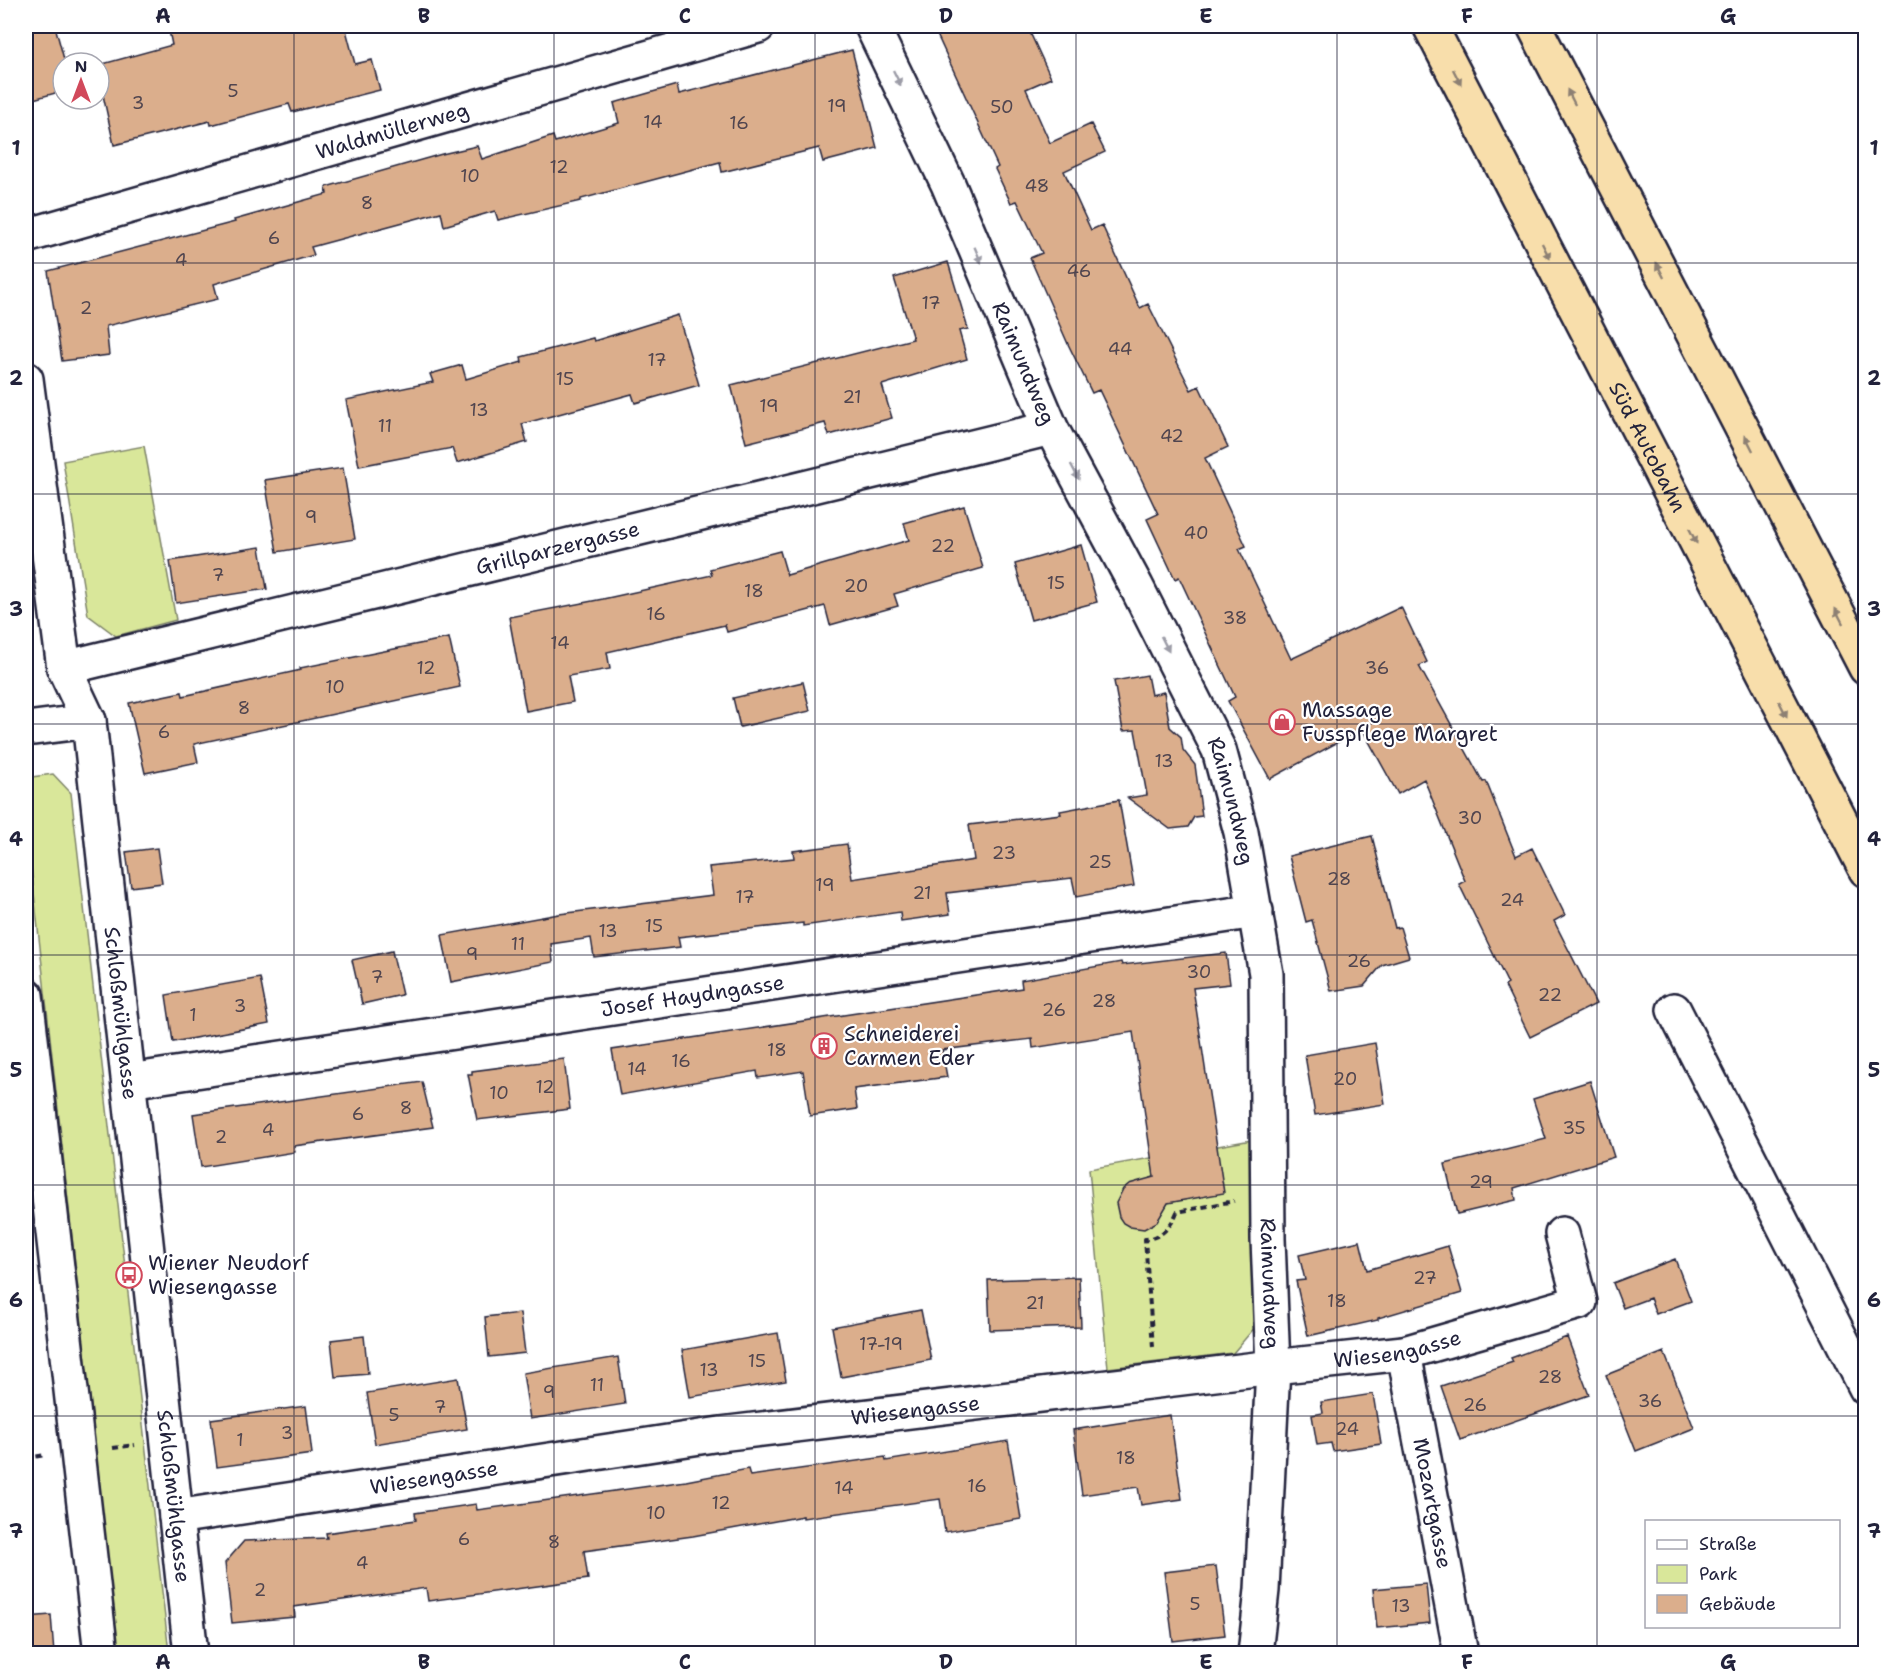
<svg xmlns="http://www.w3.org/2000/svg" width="1891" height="1679" viewBox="0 0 1891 1679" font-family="'Shantell Sans',sans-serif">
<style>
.green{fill:#d9e79a;stroke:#7e846a;stroke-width:1.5}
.building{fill:#dbae8c;stroke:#22223b;stroke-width:1.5}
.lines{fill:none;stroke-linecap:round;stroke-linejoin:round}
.minor-casing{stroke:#22223b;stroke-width:38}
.highway-casing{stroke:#22223b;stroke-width:38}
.path{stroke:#22223b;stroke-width:4;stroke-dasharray:6 4.5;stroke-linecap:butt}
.minor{stroke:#fff;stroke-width:33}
.highway{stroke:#f8deab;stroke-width:33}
.oneway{fill:#8d8073}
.oneway2{fill:#9c9ca7}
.grid{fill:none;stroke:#22223b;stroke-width:1.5;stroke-opacity:0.55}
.labels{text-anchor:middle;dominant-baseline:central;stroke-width:4.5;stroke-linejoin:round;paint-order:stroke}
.number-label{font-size:18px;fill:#50454f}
.street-label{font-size:21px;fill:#22223b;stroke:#fff}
.poi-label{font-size:21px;fill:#22223b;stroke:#fff;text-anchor:start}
.neatline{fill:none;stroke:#22223b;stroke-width:2}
.grid-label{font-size:20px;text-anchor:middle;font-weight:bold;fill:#22223b}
</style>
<rect width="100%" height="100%" fill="#fff"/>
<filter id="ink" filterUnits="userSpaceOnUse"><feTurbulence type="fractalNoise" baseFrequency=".0167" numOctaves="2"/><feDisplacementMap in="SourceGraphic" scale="12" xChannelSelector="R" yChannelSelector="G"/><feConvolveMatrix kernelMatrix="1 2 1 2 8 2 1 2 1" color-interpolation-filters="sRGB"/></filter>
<g filter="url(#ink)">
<path class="green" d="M144,446L176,620L116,636L88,615L63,461Z
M53,774L71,793L169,1653H118L26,820V794L32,777Z
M1252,1140L1256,1326L1233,1353L1108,1368L1089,1169Z"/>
<path class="building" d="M26,26H55L65,63H63V91L26,101Z
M168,26H345L355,64L372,60L380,90L292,112L289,104L211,125L210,121L114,145L99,77V65L172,45Z
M933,26H1027L1051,78L1026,89L1050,143L1091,124L1105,152L1064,171L1091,230L1102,225L1140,308L1148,304L1191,390L1199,386L1228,447L1205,458L1246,546L1239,549L1291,659L1401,607L1427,662L1419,666L1483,782L1486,781L1516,856L1532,848L1565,915L1554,921L1596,1004L1530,1037L1505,986L1508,984L1459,884L1465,881L1424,779L1398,794L1362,729L1270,779L1228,701L1235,697L1179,577L1175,579L1147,519L1158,514L1099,390L1092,393L1068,344L1030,258L1042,253L1017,201L1011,203L995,169L998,167Z
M852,50L877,148L823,162L819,148L722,172L720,162L581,199V201L498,220L495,211L444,226L441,212L311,247L314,255L214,284L218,299L106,326L109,355L62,361L48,271L235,222L234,220L327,194L326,187L442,154L477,146L482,159L553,136L555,142L619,123L614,103L677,85L679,94Z
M948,262L968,329L959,331L967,359L882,385L892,418L829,435L825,423L746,443L731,385L913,339L894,278Z
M678,315L699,385L635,403L632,394L522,424L527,442L457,463L452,448L359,466L346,400L433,382L430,374L462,365L466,379L522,362L521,357L593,338L594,341Z
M343,468L355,539L277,552L265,480Z
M964,506L983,568L894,594L898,606L830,625L825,606L727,632L725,625L607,652L610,669L568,676L573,702L526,711L509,617L603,599L712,575L710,569L780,551L787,575L909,540L904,523Z
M1081,545L1097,602L1031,620L1015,564Z
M260,547L267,589L176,603L170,561Z
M449,638L460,687L194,744L198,762L145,773L129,703L182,692L183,696L301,670L300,668Z
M1147,675L1151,695L1164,692L1170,727L1181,737L1183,750L1195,765L1202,816L1194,817L1188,827L1170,829L1128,798L1147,795L1135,730L1123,731L1114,681Z
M803,682L810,711L740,727L733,698Z
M1119,800L1134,886L1076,897L1072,878L947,893L950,914L901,921L900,912L803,926V923L678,937L680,947L594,957L591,938L551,944L553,962L451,982L442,935L559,914L713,895L709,867L794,858L793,851L847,844L852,879L974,860L969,825L1061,814L1060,811Z
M1372,836L1395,928L1400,927L1409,957L1382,965L1364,986L1331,991L1312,920L1306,922L1289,856Z
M157,848L162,883L131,887L126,852Z
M392,951L402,995L362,1004L352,960Z
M1226,953L1230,984L1193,988L1224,1193L1168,1203L1157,1222L1144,1229L1130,1227L1123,1223L1119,1217L1116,1203L1123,1189L1129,1184L1154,1177L1133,1032L1033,1048L1032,1039L942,1050L947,1077L854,1089L857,1109L810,1116L803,1071L758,1078L757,1071L620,1095L612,1050L1022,988L1021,980L1121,962L1122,965Z
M260,978L269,1024L173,1042L166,995Z
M1375,1043L1385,1104L1315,1115L1305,1055Z
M564,1059L570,1109L477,1120L468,1074H472V1071Z
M1590,1081L1614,1157L1514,1188L1516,1200L1457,1214L1445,1164L1546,1139L1533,1099Z
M422,1082L433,1127L294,1146L295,1152L201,1167L193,1114Z
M1360,1241L1367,1270L1448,1246L1462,1293L1378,1318V1320L1308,1336L1296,1281L1305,1280L1299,1255Z
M1675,1259L1691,1301L1656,1314L1650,1298L1623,1308L1613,1283Z
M1079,1277L1081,1327L990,1330L988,1280Z
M921,1310L931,1360L841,1377L832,1327Z
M520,1313L525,1353L489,1357L485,1317Z
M778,1333L786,1381L690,1397L682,1350Z
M364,1336L368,1374L335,1377L331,1340Z
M1567,1337L1589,1395L1460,1440L1441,1386L1513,1362L1511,1358Z
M1664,1352L1694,1428L1636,1451L1606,1375Z
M618,1357L625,1404L530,1419L523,1373Z
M458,1378L467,1429L375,1444L367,1393Z
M1373,1394L1381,1444L1333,1451L1331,1443L1317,1445L1312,1415L1323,1413L1321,1402Z
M306,1406L312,1454L217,1467L211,1419Z
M1170,1415L1182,1499L1141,1505L1138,1487L1082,1495L1073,1430Z
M1008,1441L1021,1519L945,1532L940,1499L803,1518V1516L693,1536L584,1551L588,1579L428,1601L426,1588L294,1607L295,1617L232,1623L225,1563L244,1541L327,1538L326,1533L416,1520L415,1513L476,1504L477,1510L686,1481L748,1469L750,1476L885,1457L886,1461Z
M1216,1566L1225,1635L1173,1641L1164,1572Z
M1426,1584L1430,1623L1377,1628L1373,1589Z
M51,1615L54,1653H26V1617Z"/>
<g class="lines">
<g class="minor-casing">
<g id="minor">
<path id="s1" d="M872,26L948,184L1051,428L1136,586L1219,750L1241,832L1266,974L1268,1239L1273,1367L1262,1590L1255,1654"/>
<path id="s2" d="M26,236L758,26"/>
<path id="s3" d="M26,379L64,668L89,721L191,1654"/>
<path id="s4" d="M64,668L1051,428"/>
<path d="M26,729L89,721"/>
<path d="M26,995L101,1654"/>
<path d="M1674,1010L1866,1388"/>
<path id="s5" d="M129,1081L1256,911"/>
<path id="s6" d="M1404,1353L1461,1654"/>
<path id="s7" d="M176,1517L720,1434L1273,1367L1404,1353L1580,1302L1562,1234"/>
</g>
</g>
<g class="highway-casing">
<g id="highway">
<path id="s8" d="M1430,26L1866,870"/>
<path d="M1534,26L1866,668"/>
</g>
</g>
<path class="path" d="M1153,1347L1145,1239C1161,1238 1171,1227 1177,1212L1234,1201
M113,1448L135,1445
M26,1458L46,1455"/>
<use href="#minor" class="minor"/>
<use href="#highway" class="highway"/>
</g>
<defs><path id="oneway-solid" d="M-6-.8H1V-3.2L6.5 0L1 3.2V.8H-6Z" transform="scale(1.5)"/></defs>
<g class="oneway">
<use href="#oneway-solid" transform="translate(1457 77) rotate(63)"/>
<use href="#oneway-solid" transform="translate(1571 97) rotate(-117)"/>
<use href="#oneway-solid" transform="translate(1546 251) rotate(63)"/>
<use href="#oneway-solid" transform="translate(1660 270) rotate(-117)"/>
<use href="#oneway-solid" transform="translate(1749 443) rotate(-117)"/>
<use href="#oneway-solid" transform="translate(1693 536) rotate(63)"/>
<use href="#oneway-solid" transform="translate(1839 616) rotate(-117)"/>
<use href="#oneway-solid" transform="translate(1783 709) rotate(63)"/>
</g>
<g class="oneway2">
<use href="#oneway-solid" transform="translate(897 78) rotate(64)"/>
<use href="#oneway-solid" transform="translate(978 255) rotate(67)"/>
<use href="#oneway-solid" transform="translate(1075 472) rotate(62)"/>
<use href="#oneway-solid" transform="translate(1165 644) rotate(63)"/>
</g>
</g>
<path class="grid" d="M294,26V1654M554,26V1654M815,26V1654M1076,26V1654M1337,26V1654M1597,26V1654M26,263H1866M26,494H1866M26,724H1866M26,955H1866M26,1185H1866M26,1416H1866"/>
<defs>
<g id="shop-ring" transform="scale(1.35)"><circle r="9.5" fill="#fff" stroke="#d1495b" stroke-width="1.5"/><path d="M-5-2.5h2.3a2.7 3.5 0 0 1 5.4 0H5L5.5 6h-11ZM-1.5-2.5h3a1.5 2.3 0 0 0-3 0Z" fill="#d1495b"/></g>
<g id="building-ring" transform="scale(1.35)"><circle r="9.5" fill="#fff" stroke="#d1495b" stroke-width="1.5"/><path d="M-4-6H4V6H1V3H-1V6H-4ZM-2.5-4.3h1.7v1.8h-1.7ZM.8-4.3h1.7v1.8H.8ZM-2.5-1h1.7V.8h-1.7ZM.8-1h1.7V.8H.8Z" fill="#d1495b"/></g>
<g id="bus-ring" transform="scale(1.35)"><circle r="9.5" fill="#fff" stroke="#d1495b" stroke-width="1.5"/><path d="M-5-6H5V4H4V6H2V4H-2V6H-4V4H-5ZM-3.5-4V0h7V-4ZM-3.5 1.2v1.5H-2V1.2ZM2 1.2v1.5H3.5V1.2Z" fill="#d1495b"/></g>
</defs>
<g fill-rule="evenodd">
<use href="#shop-ring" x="1282" y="722"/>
<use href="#building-ring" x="824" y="1046"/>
<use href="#bus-ring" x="129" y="1275"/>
</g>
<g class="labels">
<g class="number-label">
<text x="233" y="91">5</text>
<text x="138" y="103">3</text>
<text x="837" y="106">19</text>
<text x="1002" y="107">50</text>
<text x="653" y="122">14</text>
<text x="739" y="123">16</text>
<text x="559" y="167">12</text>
<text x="470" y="176">10</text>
<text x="1037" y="186">48</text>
<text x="367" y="203">8</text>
<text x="274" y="238">6</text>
<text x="181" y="260">4</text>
<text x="1079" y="271">46</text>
<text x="931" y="303">17</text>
<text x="86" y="308">2</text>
<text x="1120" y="349">44</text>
<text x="657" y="360">17</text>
<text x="565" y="379">15</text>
<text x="852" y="397">21</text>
<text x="769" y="406">19</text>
<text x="479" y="410">13</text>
<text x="385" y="426">11</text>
<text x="1172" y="436">42</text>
<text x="311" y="517">9</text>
<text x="1196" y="533">40</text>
<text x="943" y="546">22</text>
<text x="218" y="575">7</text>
<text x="1056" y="583">15</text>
<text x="856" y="586">20</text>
<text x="754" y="591">18</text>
<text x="656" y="614">16</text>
<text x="1235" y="618">38</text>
<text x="560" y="643">14</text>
<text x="426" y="668">12</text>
<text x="1377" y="668">36</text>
<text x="335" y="687">10</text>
<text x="244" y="708">8</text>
<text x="164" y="732">6</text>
<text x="1164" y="761">13</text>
<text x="1470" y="818">30</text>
<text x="1004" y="853">23</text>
<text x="1100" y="862">25</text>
<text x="1339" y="879">28</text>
<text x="825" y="885">19</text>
<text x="922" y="893">21</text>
<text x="745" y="897">17</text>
<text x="1512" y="900">24</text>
<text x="654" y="926">15</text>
<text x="608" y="931">13</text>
<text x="518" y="944">11</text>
<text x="472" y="954">9</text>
<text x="1359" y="961">26</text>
<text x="1199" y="972">30</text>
<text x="377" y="977">7</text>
<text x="1550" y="995">22</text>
<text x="1104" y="1001">28</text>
<text x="240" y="1006">3</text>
<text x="1054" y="1010">26</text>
<text x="193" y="1015">1</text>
<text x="777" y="1050">18</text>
<text x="681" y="1061">16</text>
<text x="637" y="1069">14</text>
<text x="1345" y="1079">20</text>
<text x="545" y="1087">12</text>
<text x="499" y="1093">10</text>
<text x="406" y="1108">8</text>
<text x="358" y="1114">6</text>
<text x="1574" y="1128">35</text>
<text x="268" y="1130">4</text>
<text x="221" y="1137">2</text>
<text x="1481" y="1182">29</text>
<text x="1425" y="1278">27</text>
<text x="1337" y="1301">18</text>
<text x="1035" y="1303">21</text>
<text x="881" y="1344">17-19</text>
<text x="757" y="1361">15</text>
<text x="709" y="1370">13</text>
<text x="1550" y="1377">28</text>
<text x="597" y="1385">11</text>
<text x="549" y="1392">9</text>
<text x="1650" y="1401">36</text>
<text x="1475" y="1405">26</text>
<text x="440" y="1407">7</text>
<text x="394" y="1415">5</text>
<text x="1347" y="1429">24</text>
<text x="287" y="1433">3</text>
<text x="240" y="1440">1</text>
<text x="1126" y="1458">18</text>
<text x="977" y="1486">16</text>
<text x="844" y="1488">14</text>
<text x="721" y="1503">12</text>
<text x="656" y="1513">10</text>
<text x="464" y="1539">6</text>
<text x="554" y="1542">8</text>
<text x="362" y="1563">4</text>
<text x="260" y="1590">2</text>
<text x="1195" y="1604">5</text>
<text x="1401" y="1606">13</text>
</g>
<g class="street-label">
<text stroke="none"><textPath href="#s2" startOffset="381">Waldmüllerweg</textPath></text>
<text stroke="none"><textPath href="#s1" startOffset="370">Raimundweg</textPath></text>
<text stroke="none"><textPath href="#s8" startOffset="474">Süd Autobahn</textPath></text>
<text stroke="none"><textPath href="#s4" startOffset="508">Grillparzergasse</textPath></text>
<text stroke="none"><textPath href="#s1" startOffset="856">Raimundweg</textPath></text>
<text stroke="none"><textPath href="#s5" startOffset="570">Josef Haydngasse</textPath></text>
<text stroke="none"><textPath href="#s3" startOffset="644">Schloßmühlgasse</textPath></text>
<text stroke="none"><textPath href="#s1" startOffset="1342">Raimundweg</textPath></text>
<text stroke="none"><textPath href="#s7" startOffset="1233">Wiesengasse</textPath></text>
<text stroke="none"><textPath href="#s7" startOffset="747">Wiesengasse</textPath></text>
<text stroke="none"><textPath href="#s7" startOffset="261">Wiesengasse</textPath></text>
<text stroke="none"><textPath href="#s3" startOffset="1130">Schloßmühlgasse</textPath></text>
<text stroke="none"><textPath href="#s6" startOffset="153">Mozartgasse</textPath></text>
</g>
<g class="poi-label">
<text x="1302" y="710">Massage<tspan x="1302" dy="24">Fusspflege Margret</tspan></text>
<text x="844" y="1034">Schneiderei<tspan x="844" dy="24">Carmen Eder</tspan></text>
<text x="148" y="1263">Wiener Neudorf<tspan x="148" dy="24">Wiesengasse</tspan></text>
</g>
</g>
<rect width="1891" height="1679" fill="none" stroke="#fff" stroke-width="66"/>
<rect x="1645" y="1520" width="195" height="108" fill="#ffffff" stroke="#a7a7b1" stroke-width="1.5"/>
<rect x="1657" y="1540" width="30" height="9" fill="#ffffff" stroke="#a7a7b1" stroke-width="1.5"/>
<text x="1699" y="1550" font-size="18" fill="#22223b">Straße</text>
<rect x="1657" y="1565" width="30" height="18" fill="#d9e79a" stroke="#a7a7b1" stroke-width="1.5"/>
<text x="1699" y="1580" font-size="18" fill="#22223b">Park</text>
<rect x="1657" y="1595" width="30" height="18" fill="#dbae8c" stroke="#a7a7b1" stroke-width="1.5"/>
<text x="1699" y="1610" font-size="18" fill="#22223b">Gebäude</text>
<g transform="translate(81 81)"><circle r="28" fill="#ffffff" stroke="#a7a7b1" stroke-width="1.5"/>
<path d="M0-4.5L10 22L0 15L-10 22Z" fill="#d1495b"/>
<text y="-9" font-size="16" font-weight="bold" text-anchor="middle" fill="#22223b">N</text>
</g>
<rect x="33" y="33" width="1825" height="1613" class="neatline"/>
<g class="grid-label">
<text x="163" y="23">A</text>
<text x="424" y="23">B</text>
<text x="685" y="23">C</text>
<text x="946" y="23">D</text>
<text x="1206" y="23">E</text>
<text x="1467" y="23">F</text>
<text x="1728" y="23">G</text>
<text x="16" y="155">1</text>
<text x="1874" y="155">1</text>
<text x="16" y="385">2</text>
<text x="1874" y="385">2</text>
<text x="16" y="616">3</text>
<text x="1874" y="616">3</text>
<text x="16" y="846">4</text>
<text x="1874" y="846">4</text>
<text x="16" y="1077">5</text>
<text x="1874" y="1077">5</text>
<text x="16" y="1307">6</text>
<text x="1874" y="1307">6</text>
<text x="16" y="1538">7</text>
<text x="1874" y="1538">7</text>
<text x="163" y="1669">A</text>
<text x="424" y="1669">B</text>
<text x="685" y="1669">C</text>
<text x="946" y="1669">D</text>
<text x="1206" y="1669">E</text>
<text x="1467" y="1669">F</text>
<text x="1728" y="1669">G</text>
</g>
</svg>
